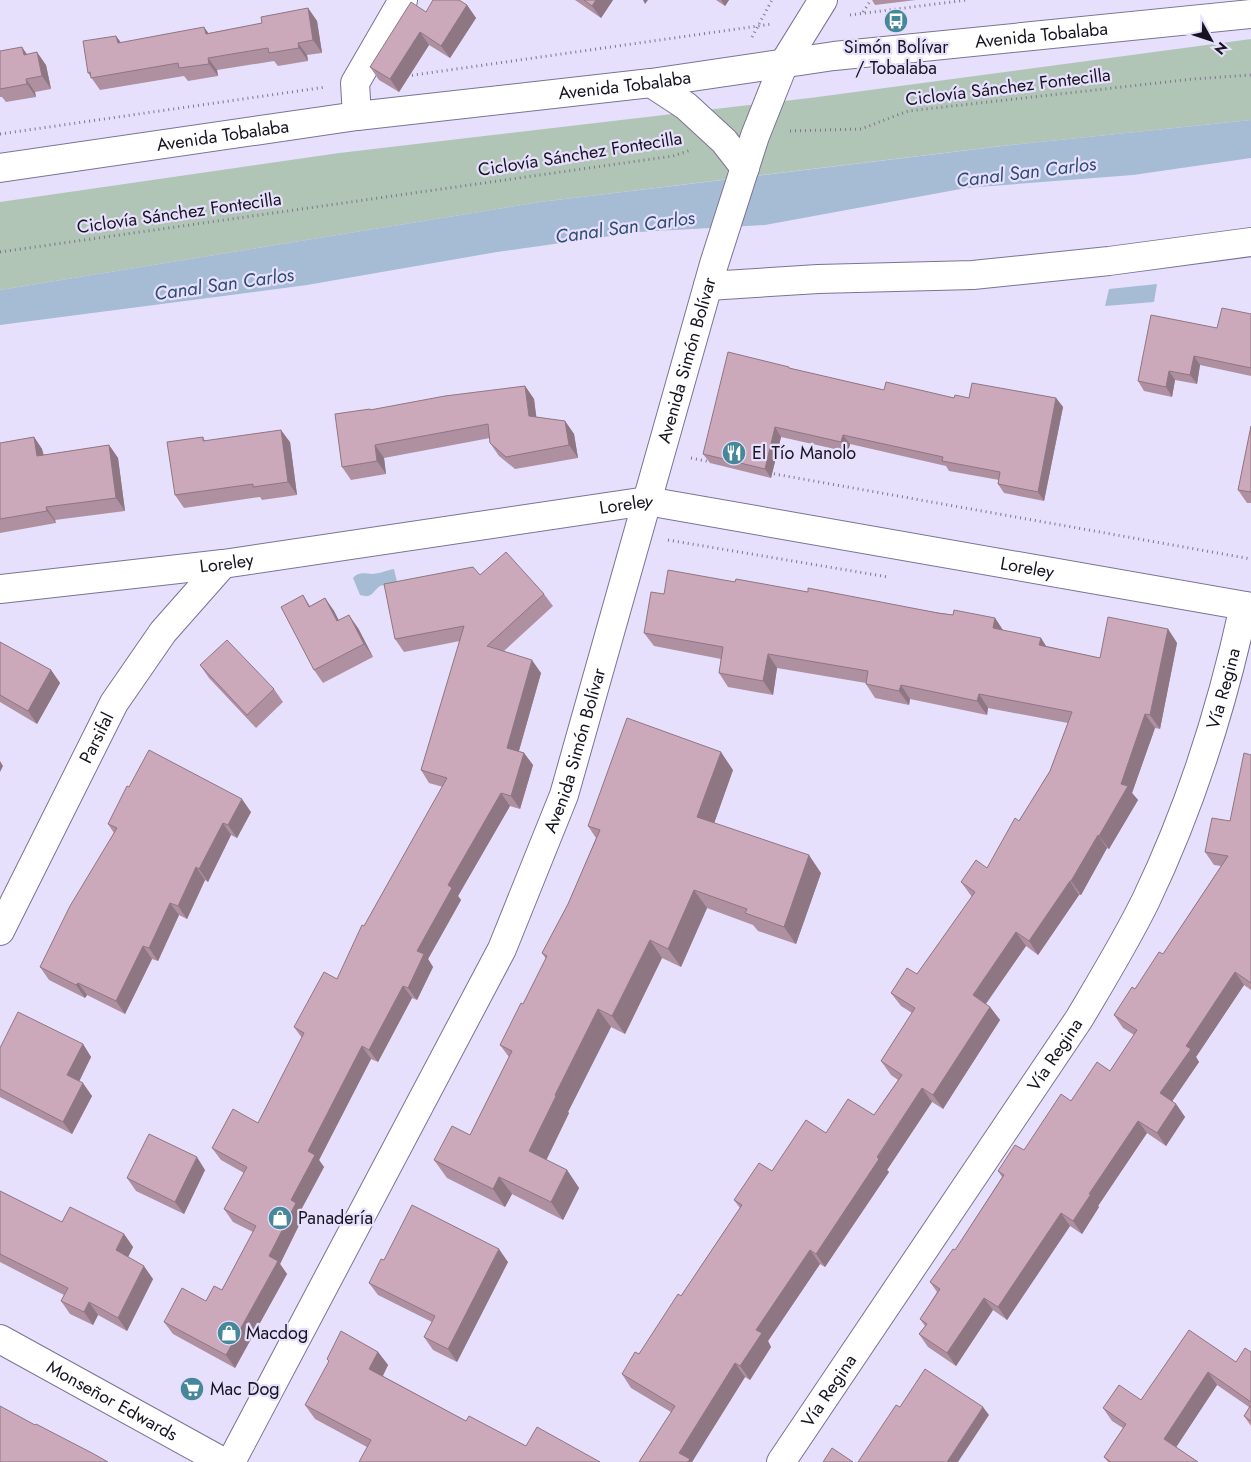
<svg xmlns="http://www.w3.org/2000/svg" width="1251" height="1462" viewBox="0 0 1251 1462" font-family="Jost,sans-serif">
<style>
.green{fill:#b1c5b7}
.water{fill:#a6bbd4}
.lines{fill:none;stroke-linecap:round;stroke-linejoin:round}
.minor-casing{stroke:#7b7393;stroke-width:30}
.major-casing{stroke:#7b7393;stroke-width:30}
.path{stroke:#7c778c;stroke-width:3;stroke-dasharray:1 4;stroke-linecap:butt}
.minor{stroke:#fff;stroke-width:28}
.major{stroke:#fff;stroke-width:28}
.wall{fill:#af90a1}
.shaded-wall{fill:#8f7683}
.building{fill:#cca8bb;stroke:#8f7683}
.labels{text-anchor:middle;dominant-baseline:central;stroke-width:4.5;stroke-linejoin:round;paint-order:stroke}
.street-label{font-size:18px;fill:#171421;stroke:#e7e0fd}
.poi-label{font-size:18px;fill:#171421;stroke:#e7e0fd;text-anchor:start}
.water-label{font-size:19px;font-style:italic;fill:#2c4c71;stroke:#e7e0fd}
</style>
<rect width="100%" height="100%" fill="#e7e0fd"/>
<path class="green" d="M1251,39V120L1010,145L540,202L0,290V202L339,153L810,98Z"/>
<path class="water" d="M1251,120V158L1133,175L966,188L765,225L639,232L497,252L307,285L0,325V290L540,202L1011,145Z
M1157,284L1154,302L1105,306L1109,289Z
M394,569L397,582L380,586C372,592 372,599 360,595L353,578C359,571 365,574 372,574C379,574 387,570 394,569Z"/>
<g class="lines">
<g class="minor-casing">
<g id="minor">
<path d="M357,116L355,83L403,0"/>
<path d="M708,286L818,279L973,275L1109,261L1251,242"/>
<path id="s1" d="M0,589L223,564L647,501L1251,607"/>
<path id="s2" d="M0,931L114,703L163,632L223,564"/>
<path id="s3" d="M0,1339L223,1462"/>
<path id="s4" d="M231,1462L502,949L564,795L714,264L755,136L784,63L823,0"/>
<path id="s5" d="M781,1462L1079,1019C1102,980 1126,941 1146,900C1191,806 1222,708 1244,606"/>
</g>
</g>
<g class="major-casing">
<g id="major">
<path d="M651,83L686,106L724,141L745,168"/>
<path id="s6" d="M0,168L357,116L651,83L834,56L1251,14"/>
</g>
</g>
<path class="path" d="M863,12L871,0
M850,15L967,0
M752,37L772,0
M407,76L772,24
M790,131L861,129L908,111L1193,79L1251,75
M0,134L326,87
M0,252L673,156L691,150
M691,458L711,462
M769,473L1251,559
M668,540L888,577"/>
<use href="#minor" class="minor"/>
<use href="#major" class="major"/>
</g>
<path class="wall" d="M575,0H613L601,18Z
M716,0H729L725,6Z
M872,0H916L875,5Z
M467,5L476,18L450,58L429,45L399,92L379,80L370,67L426,12Z
M308,8L317,21L322,53L307,55L308,61L278,66L274,61L217,70L218,76L188,81L184,76L100,90L88,73L116,36L121,43L209,33L262,23Z
M0,51L27,54L46,65L51,89L35,92L36,97L6,102L2,97H0Z
M1251,314V376L1200,365L1197,384L1175,380L1172,397L1144,391L1138,381L1217,328Z
M791,369L884,390L954,398H1056L1063,407L1044,501L1004,493L998,484L999,480L949,471L946,466L850,444L848,452L781,437L771,478L710,463L703,454Z
M525,386L534,399L536,417L565,421L574,434L578,458L515,469L499,456L490,443V438L384,458L386,474L351,480L342,467L370,409L371,410Z
M1251,426V503H1247L1238,490Z
M34,437L42,449L44,455L109,445L118,458L125,511L55,520L56,523L0,533V443Z
M203,437L205,441L290,442L297,495L262,500L260,497L184,508L175,495Z
M480,575L544,594L553,606L504,651L541,673L519,751L524,753L533,765L520,809L510,806L458,896L461,900L428,959L433,967L417,1000L412,998L378,1062L371,1059L319,1160L324,1167L301,1210L304,1215L280,1264L287,1274L235,1368L173,1334L164,1322L206,1301L222,1290L253,1232L233,1222L224,1209L244,1173L221,1160L212,1148L258,1123L302,1038L294,1027L337,979L364,926L443,787L429,783L421,770L460,641L404,652L395,639Z
M735,582L808,592L953,615L995,618L1003,630L1046,646L1100,658L1168,629L1177,643L1160,729L1155,728L1132,793L1138,800L1109,849L1107,848L1081,895H1079L1038,955L1026,946L986,1004L990,1007L1000,1020L943,1109L932,1102L887,1170L889,1172L825,1267L820,1264L768,1341L771,1347L750,1380L745,1377L692,1462H639L671,1412L631,1388L622,1374L639,1354L681,1296L740,1208L734,1200L772,1171L826,1133L874,1115L898,1080L891,1075L881,1061L912,1013L901,1006L891,993L917,974L972,897L961,882L987,868L1019,821L1050,771L1068,723L988,708L987,715L910,699L909,705L875,698L866,684V683L777,668L773,695L728,687L719,673L721,659L654,646L644,633L664,594Z
M303,595L310,606L325,598L334,611L338,620L358,628L373,657L323,683L314,670Z
M0,643L51,670L60,683L37,724L0,702Z
M200,665L274,689L283,702L256,728L209,678Z
M1251,755V990L1244,985L1196,1057L1199,1062L1172,1101L1176,1104L1185,1117L1166,1146L1147,1133L1098,1206L1099,1207L1082,1234L1070,1226L1007,1320L993,1310L956,1366L928,1347L919,1334L925,1326L920,1319L937,1292L930,1282L955,1250L1002,1177L998,1171L1024,1150L1071,1101L1110,1071L1134,1035L1123,1028L1114,1015L1163,954L1221,866L1214,865L1205,852L1230,821Z
M733,770L714,823L821,873L796,944L758,931L753,925L707,908L681,967L662,958L625,1034L611,1027L568,1112L569,1113L546,1160L567,1170L579,1188L563,1220L512,1194L505,1207L447,1178L434,1160L470,1135L509,1057L500,1045L523,1004L546,959L542,953L568,904L596,838L588,826Z
M129,787L251,812L237,838L231,835L208,882L205,880L187,919L179,915L158,961L152,959L125,1014L87,995L85,998L49,980L40,967L114,833L108,824Z
M83,1044L91,1057L79,1081L92,1096L72,1134L0,1097V1048Z
M205,1170L184,1214L136,1191L127,1178Z
M0,1191L62,1222L124,1234L133,1247L128,1257L153,1279L127,1331L98,1315L93,1325L70,1314L61,1301L64,1295L0,1262Z
M384,1260L508,1262L457,1362L433,1350L424,1337L432,1322L378,1295L369,1283Z
M378,1352L388,1365L383,1376L466,1421L526,1446L600,1462L367,1447L315,1419L305,1405L329,1362L327,1359Z
M1251,1352V1426L1244,1416L1249,1407L1217,1385L1176,1447L1198,1462H1108L1104,1457L1123,1428L1112,1421L1103,1408L1141,1400L1236,1362Z"/>
<path class="shaded-wall" d="M596,0H613L601,18L592,6Z
M643,0H648L645,4Z
M721,0H729L725,6Z
M467,5L476,18L450,58L441,46Z
M308,8L317,21L322,53L313,40Z
M204,27L213,39L206,34Z
M420,32L429,45L399,92L390,79Z
M116,36L125,48L118,43Z
M298,43L307,55L308,61L299,48Z
M22,47L31,60L24,55Z
M37,52L46,65L51,89L42,76Z
M208,58L217,70L218,76L209,64Z
M26,79L35,92L36,97L27,84Z
M1194,356L1200,365L1197,384L1190,375Z
M1169,371L1175,380L1172,397L1166,387Z
M525,386L534,399L538,429L529,416Z
M1056,398L1063,407L1044,501L1038,492Z
M565,421L574,434L578,458L569,445Z
M775,427L781,437L771,478L765,469Z
M281,430L290,442L297,495L288,482Z
M843,435L850,444L848,452L841,442Z
M34,437L42,449L46,469L37,456Z
M109,445L118,458L125,511L116,498Z
M375,445L384,458L386,474L377,461Z
M46,507L55,520L56,523L47,511Z
M325,598L334,611L346,634L337,621Z
M349,615L358,628L373,657L364,644Z
M995,618L1004,632L993,628Z
M1168,629L1177,643L1160,729L1150,715Z
M1041,638L1050,652L1039,645Z
M768,654L777,668L773,695L763,681Z
M532,660L541,673L516,761L507,748Z
M51,670L60,683L37,724L28,711Z
M901,685L910,699L909,705L899,691Z
M979,694L988,708L987,715L977,701Z
M1145,714L1155,728L1132,793L1138,800L1109,849L1099,836L1121,784Z
M721,752L733,770L710,835L697,817Z
M524,753L533,765L520,809L511,796Z
M0,761L3,766L0,772Z
M501,793L510,806L458,896L461,900L428,959L433,967L417,1000L408,988L417,951L448,885Z
M242,799L251,812L237,838L228,825Z
M223,823L231,835L208,882L199,869Z
M1098,835L1107,848L1081,895L1071,881Z
M809,855L821,873L796,944L784,927Z
M196,867L205,880L187,919L178,906Z
M1070,881L1079,895L1038,955L1029,941Z
M694,890L707,908L681,967L668,949Z
M170,903L179,915L158,961L149,948Z
M1016,932L1026,946L982,1009L973,995Z
M650,940L662,958L625,1034L612,1016Z
M143,946L152,959L125,1014L116,1001Z
M1235,972L1244,985L1196,1057L1199,1062L1169,1106L1160,1093L1186,1046Z
M78,983L87,995L85,998L76,985Z
M403,986L412,998L378,1062L369,1050Z
M990,1007L1000,1020L943,1109L933,1095Z
M598,1009L611,1027L568,1112L569,1113L542,1169L529,1151L555,1095Z
M83,1044L91,1057L76,1088L67,1075Z
M362,1046L371,1059L319,1160L324,1167L301,1210L304,1215L280,1264L287,1274L235,1368L226,1355L269,1256L291,1200L308,1151Z
M83,1083L92,1096L72,1134L63,1122Z
M922,1088L932,1102L887,1170L889,1172L825,1267L816,1254Z
M1176,1104L1185,1117L1166,1146L1157,1133Z
M1138,1121L1147,1133L1098,1206L1099,1207L1082,1234L1073,1221L1089,1194Z
M197,1157L205,1170L184,1214L175,1202Z
M567,1170L579,1188L563,1220L551,1202Z
M499,1177L512,1194L505,1207L493,1189Z
M1061,1213L1070,1226L1007,1320L998,1307Z
M124,1234L133,1247L125,1263L116,1250Z
M499,1249L508,1262L457,1362L448,1349Z
M810,1250L820,1264L768,1341L771,1347L750,1380L740,1366L756,1330Z
M144,1266L153,1279L127,1331L118,1318Z
M984,1298L993,1310L956,1366L947,1353Z
M89,1302L98,1315L93,1325L84,1312Z
M378,1352L388,1365L379,1383L369,1369Z
M735,1363L745,1377L692,1462H686L679,1453Z
M1208,1372L1217,1385L1173,1452L1164,1439Z
M983,1407L989,1415L958,1462H947Z"/>
<path class="building" d="M433,0H459L467,5L441,46L420,32L390,79L370,67L411,2L426,12Z
M584,0H596L592,6Z
M308,8L313,40L298,43L299,48L269,53L268,48L208,58L209,64L179,68L178,63L91,78L90,72L88,73L83,41L116,36L118,43L204,27L206,34L262,23L261,17Z
M22,47L24,55L37,52L42,76L26,79L27,84L0,89V51Z
M1222,308L1251,314V368L1194,356L1190,375L1169,371L1166,387L1138,381L1151,315L1217,328Z
M728,352L789,367V368L884,390L886,382L954,398L955,395L969,398L972,383L1056,398L1038,492L998,484L1000,472L942,461L943,457L843,435L841,442L775,427L765,469L703,454Z
M525,386L529,416L565,421L569,445L506,457L490,443L488,424L375,445L377,461L342,467L335,414L370,409V410L445,396Z
M1251,426V492L1238,490Z
M281,430L288,482L253,487V484L175,495L167,442L203,437V441Z
M34,437L37,456L109,445L116,498L46,507L47,511L0,519V443Z
M506,552L544,594L487,646L532,660L507,748L524,753L511,796L501,793L448,885L452,888L417,951L424,954L408,988L403,986L369,1050L362,1046L308,1151L315,1155L291,1200L296,1203L269,1256L278,1261L226,1355L164,1322L182,1288L206,1301L214,1286L222,1290L256,1226L224,1209L247,1167L212,1148L233,1109L258,1123L304,1033L294,1027L324,972L337,979L362,925L364,926L447,778L421,770L464,626L395,639L384,584L473,567L480,575Z
M668,570L735,582L736,579L808,592V588L938,613L953,615L954,610L995,618L993,628L1041,638L1039,645L1100,658L1108,617L1168,629L1150,715L1145,714L1121,784L1128,786L1099,836L1098,835L1071,881H1070L1029,941L1016,932L973,995L990,1007L933,1095L922,1088L877,1157L879,1159L816,1254L810,1250L756,1330L762,1333L740,1366L735,1363L679,1453L690,1459L688,1462H639L675,1406L622,1374L635,1352L639,1354L678,1294L681,1296L742,1205L734,1200L759,1163L772,1171L806,1120L826,1133L848,1099L874,1115L902,1075L881,1061L915,1008L891,993L907,968L917,974L975,892L961,882L976,860L987,868L1015,818L1019,821L1050,771L1072,712L979,694L977,701L901,685L899,691L866,684L868,671L768,654L763,681L719,673L723,647L644,633L651,592L664,594Z
M303,595L309,607L325,598L337,621L349,615L364,644L314,670L281,607Z
M227,640L274,689L247,715L200,665Z
M0,642L51,670L28,711L0,695Z
M627,718L721,752L697,817L809,855L784,927L745,913L747,909L694,890L668,949L650,940L612,1016L598,1009L555,1095L556,1096L529,1151L567,1170L551,1202L499,1177L493,1189L434,1160L452,1126L470,1135L512,1051L500,1045L521,1003L523,1004L547,956L542,953L568,904L600,830L588,826Z
M149,750L242,799L228,825L223,823L199,869L196,867L178,906L170,903L149,948L143,946L116,1001L78,983L76,985L40,967L70,906L117,828L108,824L127,786L129,787Z
M1244,753L1251,755V983L1235,972L1186,1046L1191,1049L1160,1093L1176,1104L1157,1133L1138,1121L1089,1194H1091L1073,1221L1061,1213L998,1307L984,1298L947,1353L919,1334L927,1324L920,1319L940,1289L930,1282L953,1249L955,1250L1004,1175L998,1171L1015,1145L1024,1150L1061,1094L1071,1101L1097,1062L1110,1071L1137,1030L1114,1015L1132,987L1135,989L1159,952L1163,954L1228,856L1205,852L1212,818L1230,821Z
M18,1012L83,1044L67,1075L83,1083L63,1122L0,1089V1048Z
M149,1134L197,1157L175,1202L127,1178Z
M0,1191L62,1222L70,1207L124,1234L116,1250L144,1266L118,1318L89,1302L84,1312L61,1301L68,1288L0,1254Z
M412,1205L499,1249L448,1349L424,1337L435,1316L369,1283L381,1259L384,1260Z
M1189,1330L1236,1362L1245,1348L1251,1352V1402L1208,1372L1164,1439L1198,1462H1111L1104,1457L1126,1424L1103,1408L1119,1385L1141,1400Z
M341,1331L378,1352L369,1369L466,1421L469,1416L526,1446L537,1427L600,1462H359L371,1440L305,1405L329,1361L327,1359Z
M925,1369L983,1407L947,1462H858L896,1405L900,1407Z
M1251,1405V1421L1244,1416Z
M0,1406L35,1425L36,1424L92,1453L108,1462H0Z
M832,1448L853,1462H823Z"/>
<defs>
<g id="bus-disc" transform="scale(1.25)"><circle r="9.5" fill="#47879a" stroke="#e7e0fd"/><path d="M-5-6H5V4H4V6H2V4H-2V6H-4V4H-5ZM-3.5-4V0h7V-4ZM-3.5 1.2v1.5H-2V1.2ZM2 1.2v1.5H3.5V1.2Z" fill="#fff"/></g>
<g id="restaurant-disc" transform="scale(1.25)"><circle r="9.5" fill="#47879a" stroke="#e7e0fd"/><path d="M-5-6h1v4h1v-4h1v4h1v-4h1v5L-1.5 .5V6h-2V.5L-5-1ZM5-6V6H3V1.5H1.5Q1.5-4 5-6Z" fill="#fff"/></g>
<g id="shop-disc" transform="scale(1.25)"><circle r="9.5" fill="#47879a" stroke="#e7e0fd"/><path d="M-5-2.5h2.3a2.7 3.5 0 0 1 5.4 0H5L5.5 6h-11ZM-1.5-2.5h3a1.5 2.3 0 0 0-3 0Z" fill="#fff"/></g>
<g id="supermarket-disc" transform="scale(1.25)"><circle r="9.5" fill="#47879a" stroke="#e7e0fd"/><path d="M-6-5.5h2.5l.6 2H6L4.5 2H-2.5L-4.4-4H-6ZM-1.5 3.2a1.3 1.3 0 1 0 .1 0ZM3 3.2a1.3 1.3 0 1 0 .1 0Z" fill="#fff"/></g>
</defs>
<g fill-rule="evenodd">
<use href="#bus-disc" x="896" y="21"/>
<use href="#restaurant-disc" x="734" y="453"/>
<use href="#shop-disc" x="280" y="1218"/>
<use href="#shop-disc" x="229" y="1333"/>
<use href="#supermarket-disc" x="192" y="1389"/>
</g>
<g class="labels">
<g class="street-label">
<text stroke="none"><textPath href="#s6" startOffset="1050">Avenida Tobalaba</textPath></text>
<text stroke="none"><textPath href="#s6" startOffset="630">Avenida Tobalaba</textPath></text>
<text transform="translate(1008 87) rotate(-7)">Ciclovía Sánchez Fontecilla</text>
<text stroke="none"><textPath href="#s6" startOffset="225">Avenida Tobalaba</textPath></text>
<text transform="translate(580 154) rotate(-9)">Ciclovía Sánchez Fontecilla</text>
<text transform="translate(179 213) rotate(-8)">Ciclovía Sánchez Fontecilla</text>
<text stroke="none"><textPath href="#s4" startOffset="1198">Avenida Simón Bolívar</textPath></text>
<text stroke="none"><textPath href="#s1" startOffset="632">Loreley</textPath></text>
<text stroke="none"><textPath href="#s1" startOffset="228">Loreley</textPath></text>
<text stroke="none"><textPath href="#s1" startOffset="1039">Loreley</textPath></text>
<text stroke="none"><textPath href="#s5" startOffset="896">Vía Regina</textPath></text>
<text stroke="none"><textPath href="#s2" startOffset="216">Parsifal</textPath></text>
<text stroke="none"><textPath href="#s4" startOffset="792">Avenida Simón Bolívar</textPath></text>
<text stroke="none"><textPath href="#s5" startOffset="491">Vía Regina</textPath></text>
<text stroke="none"><textPath href="#s5" startOffset="86">Vía Regina</textPath></text>
<text stroke="none"><textPath href="#s3" startOffset="128">Monseñor Edwards</textPath></text>
</g>
<g class="poi-label">
<text x="896" y="47" text-anchor="middle">Simón Bolívar<tspan x="896" dy="21">/ Tobalaba</tspan></text>
<text x="752" y="453">El Tío Manolo</text>
<text x="298" y="1218">Panadería</text>
<text x="246" y="1333">Macdog</text>
<text x="210" y="1389">Mac Dog</text>
</g>
<g class="water-label">
<text transform="translate(1026 172) rotate(-7)">Canal San Carlos</text>
<text transform="translate(625 227) rotate(-8)">Canal San Carlos</text>
<text transform="translate(224 284) rotate(-8)">Canal San Carlos</text>
</g>
</g>
<g transform="translate(1211 40) rotate(130)" stroke="#e7e0fd" stroke-width="4" paint-order="stroke">
<path d="M0-4L9 19L0 12L-9 19Z" fill="#171421"/>
<text y="-8" font-size="14" font-weight="bold" text-anchor="middle" fill="#171421">N</text>
</g>
</svg>
